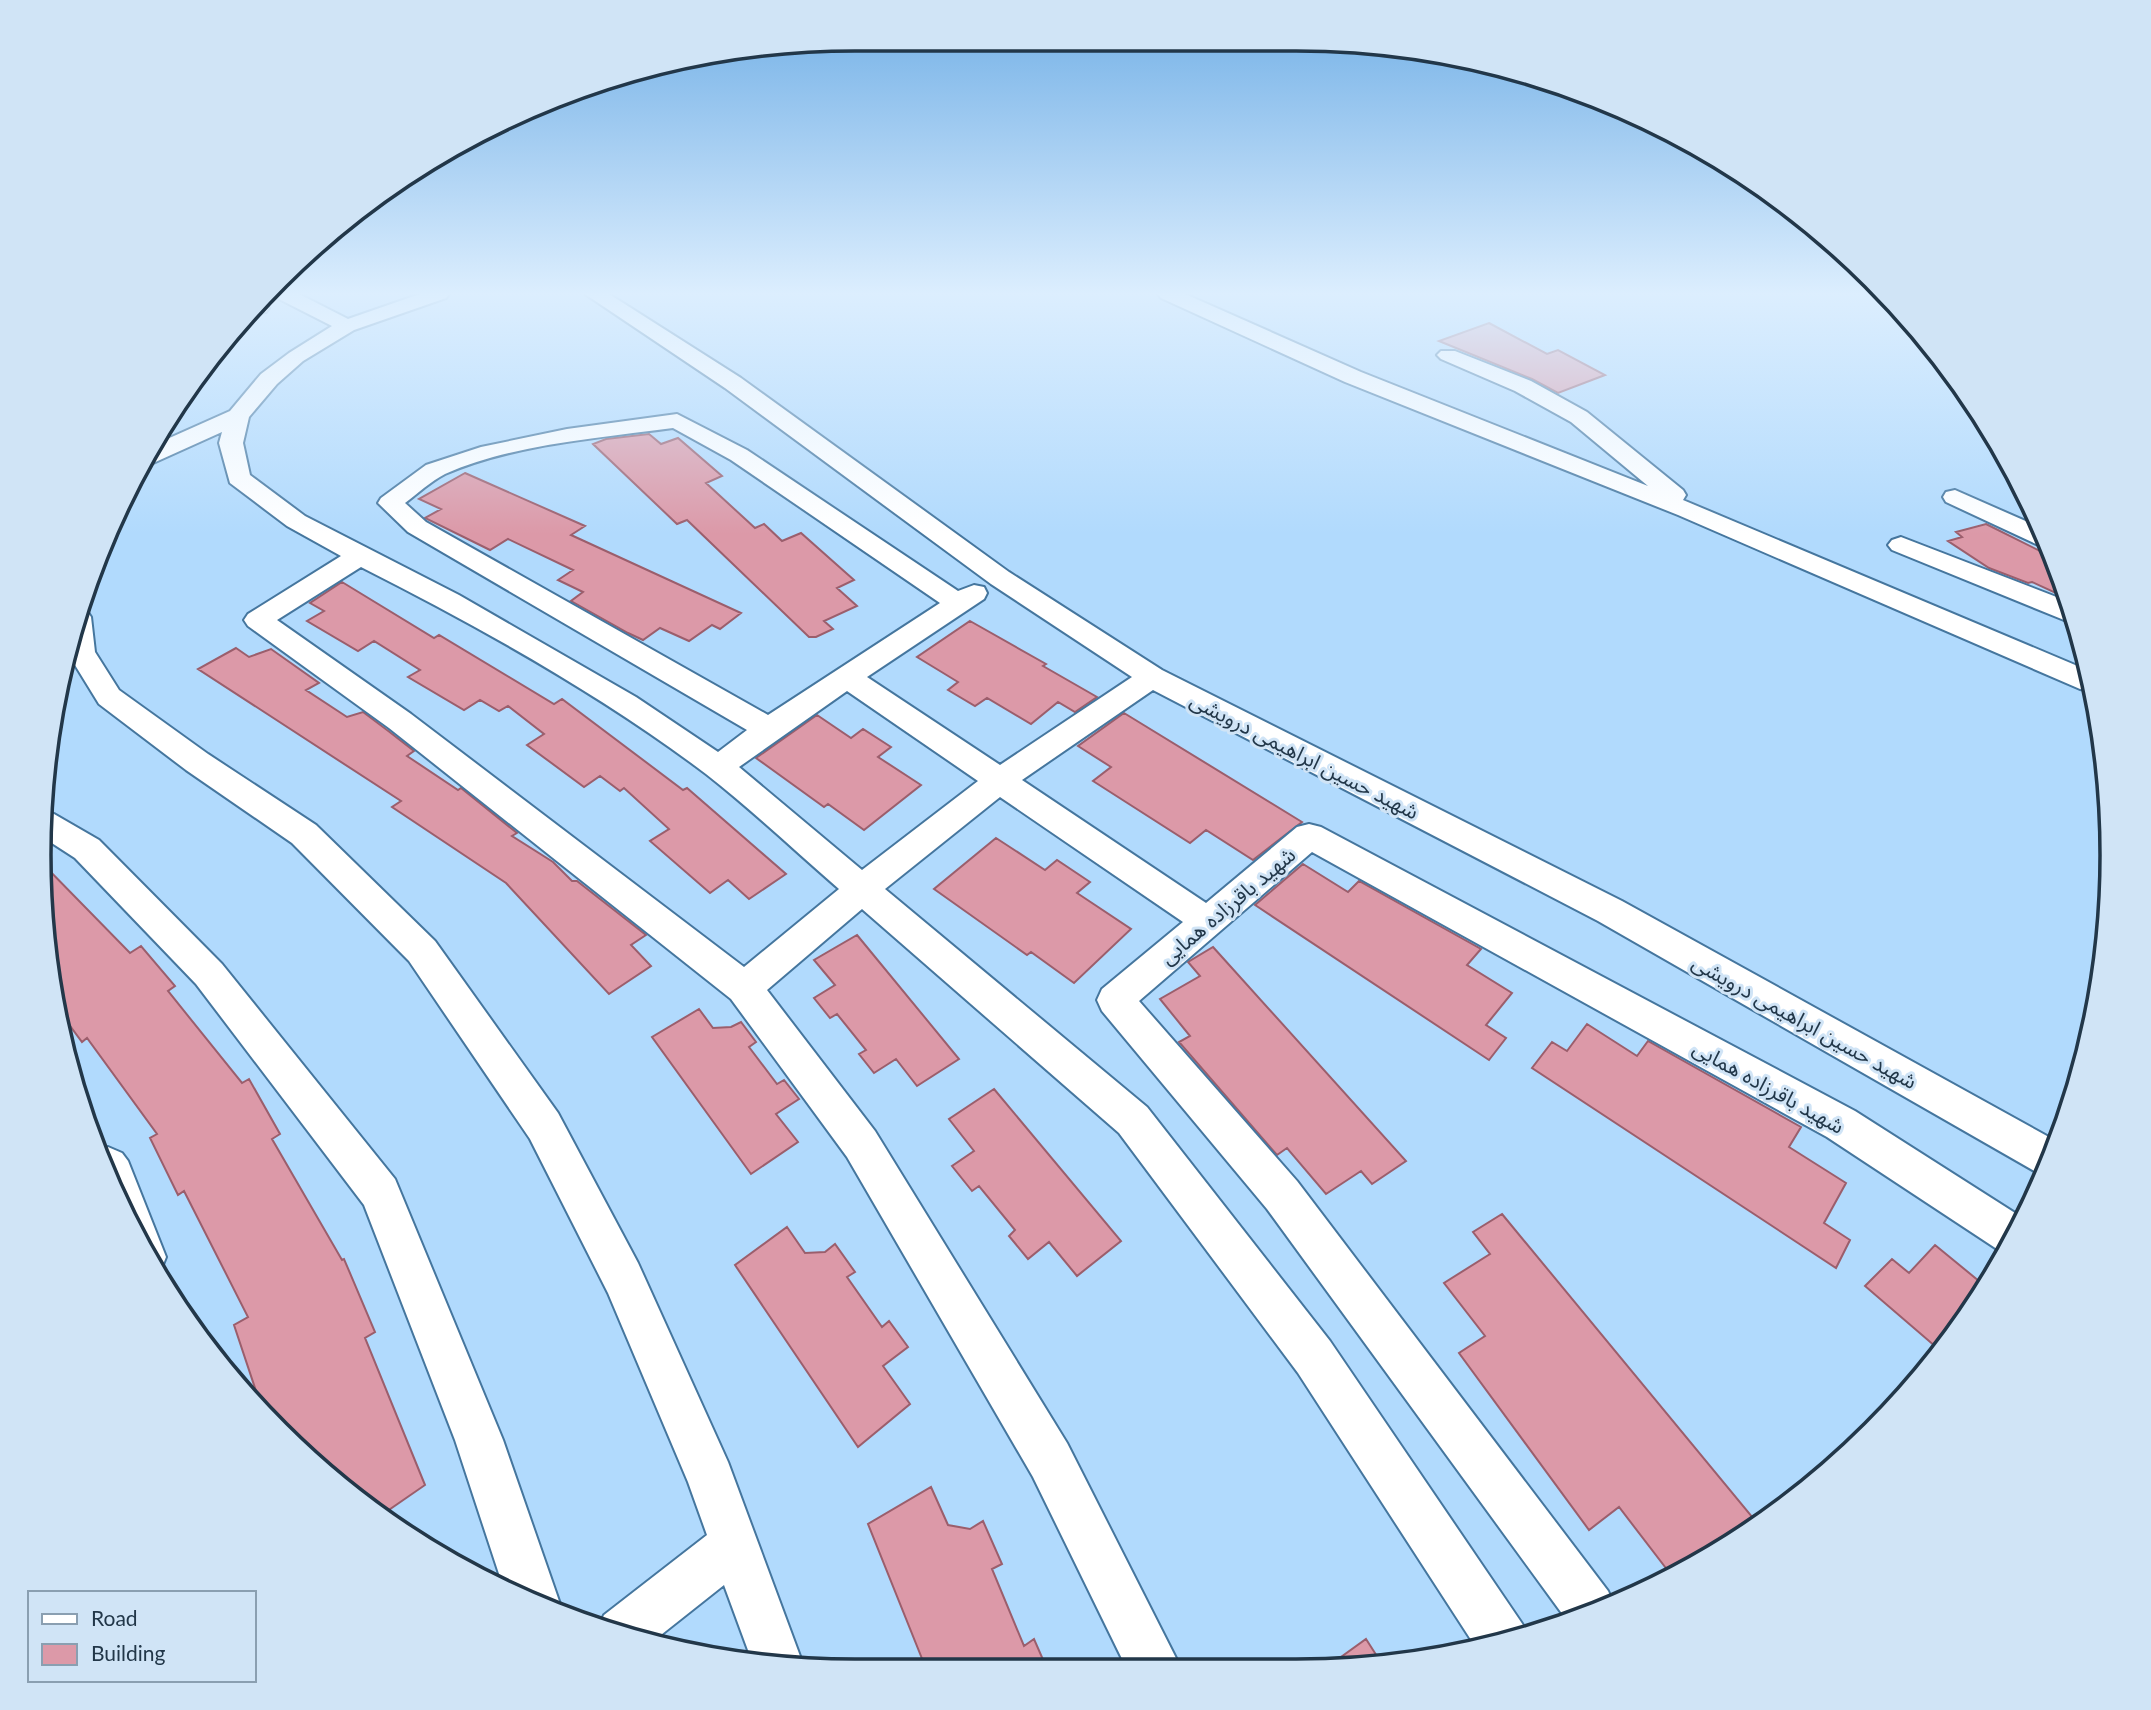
<svg xmlns="http://www.w3.org/2000/svg" width="2151" height="1710" viewBox="0 0 2151 1710" font-family="Lato,'Noto Sans Arabic',sans-serif">
<style>
.building{fill:#dc99a8;stroke:#9b5e6c;stroke-width:2}
.lines{fill:none;stroke-linecap:round;stroke-linejoin:round}
.minor-casing{stroke:#45769e;stroke-width:4}
.minor{fill:#fff;fill-rule:evenodd}
.labels{text-anchor:middle;dominant-baseline:central;stroke-width:6;stroke-linejoin:round;paint-order:stroke}
.street-label{font-size:21px;fill:#223749;stroke:#d0e4f6}
.rim{fill:none;stroke:#223749;stroke-width:3.5}
</style>
<rect width="100%" height="100%" fill="#b1dafd"/>
<path class="building" d="M1489,323L1547,354L1558,350L1605,375L1558,393L1532,379L1439,341Z
M649,434L661,444L678,438L722,476L706,483L755,528L764,524L782,541L801,533L854,580L837,588L857,606L824,621L833,629L816,637H809L687,520L677,524L593,444L606,439Z
M465,473L585,526L571,535L741,613L720,629L712,625L689,641L660,628L643,640L628,633L571,601L583,592L558,580L573,570L508,539L490,550L425,518L441,509L419,499Z
M1986,524L2054,558L2071,600L2032,582L2028,583L1989,568L1948,541L1962,537L1956,532Z
M342,582L434,638L439,635L554,704L562,699L683,790L687,788L786,874L749,899L728,880L710,893L650,841L669,829L624,788L620,791L600,776L584,787L527,745L544,734L508,706L499,711L480,700L464,710L408,677L420,670L374,641L358,651L307,621L324,611L310,603Z
M970,621L1046,664L1043,666L1097,697L1075,712L1058,702L1031,724L987,698L975,706L948,690L958,682L917,657Z
M236,648L249,657L271,649L319,683L306,690L347,717L363,712L387,730L414,751L407,756L458,790L461,788L517,833L512,836L553,862L572,881H577L646,935L631,945L651,966L609,994L506,883L392,807L401,801L198,669Z
M1124,713L1302,822L1253,860L1206,830L1190,843L1093,781L1111,767L1078,746Z
M817,715L851,738L863,729L891,747L878,757L921,785L864,830L828,804L824,807L756,758Z
M996,838L1045,870L1057,860L1090,882L1077,893L1131,929L1074,983L1031,952L1027,955L934,889Z
M39,860L130,953L141,946L175,986L168,991L242,1083L249,1079L280,1134L272,1139L342,1260L344,1259L375,1332L365,1338L425,1485L380,1516L358,1503L264,1415L234,1325L248,1317L184,1191L178,1195L150,1138L157,1134L87,1038L82,1042L59,1011Z
M1303,864L1348,892L1359,881L1481,949L1467,965L1512,993L1486,1025L1506,1038L1489,1060L1255,905Z
M857,935L959,1059L917,1086L896,1059L874,1073L859,1054L866,1050L837,1014L830,1018L814,998L835,985L814,960Z
M1213,947L1406,1161L1372,1184L1361,1171L1326,1194L1287,1148L1277,1155L1179,1042L1190,1036L1160,999L1200,976L1188,962Z
M699,1009L713,1028L731,1027L741,1022L756,1042L749,1047L777,1084L784,1080L799,1099L776,1114L798,1142L751,1174L652,1037Z
M1587,1024L1637,1056L1648,1041L1801,1127L1789,1147L1846,1183L1824,1223L1850,1240L1836,1268L1532,1068L1552,1042L1567,1051Z
M994,1089L1121,1241L1077,1276L1049,1242L1028,1259L1009,1236L1015,1230L979,1186L972,1191L952,1166L974,1151L949,1119Z
M1502,1214L1758,1524L1718,1552L1714,1547L1684,1570L1672,1576L1619,1507L1589,1530L1459,1353L1485,1336L1444,1283L1490,1254L1473,1232Z
M787,1227L805,1253L825,1252L835,1244L855,1272L847,1277L882,1327L889,1321L908,1347L883,1366L910,1404L858,1447L735,1265Z
M1935,1245L1985,1286L1943,1353L1865,1286L1892,1259L1909,1273Z
M931,1487L948,1525L970,1529L983,1521L1002,1564L992,1569L1024,1646L1034,1639L1048,1671H927L868,1524Z
M1366,1639L1382,1664L1350,1670H1323Z"/>
<g class="lines">
<g class="minor-casing">
<path id="minor" d="M274,294H299L348,319L420,294H449L446,298L354,330L303,361L277,384L249,417L243,443L250,475L305,516L459,595L636,697L718,752L747,730L408,532L378,503L381,498L426,465L481,447L567,429L677,414L747,450L958,591L974,585L984,587L987,593L984,599L867,677L1000,765L1132,677L991,584L725,388L585,294H609L741,378L1009,572L1162,670L1622,901L2056,1141L2044,1175L2036,1172L1598,921L1153,690L1022,780L1206,903L1297,827L1309,824L1321,827L1855,1111L2026,1220L2005,1254L2000,1251L1827,1137L1312,852L1139,1001L1297,1181L1608,1591L1612,1600L1566,1619L1267,1209L1102,1011L1097,1000L1102,989L1183,922L1000,797L885,889L1147,1107L1330,1341L1523,1625L1527,1636L1508,1644L1477,1649L1298,1373L1119,1133L862,909L767,990L875,1131L1067,1443L1182,1670L1128,1671L1033,1477L847,1157L731,999L389,728L248,626L244,620L248,614L341,556L287,526L230,483L219,443L222,432L151,464L140,465L147,448L230,411L261,374L289,353L332,326L277,298ZM673,428L731,460L940,603L768,715L426,522L405,503C417,494 431,481 445,474C513,444 600,438 673,428ZM361,567C478,626 602,695 706,774C752,810 795,851 839,889L744,967L411,714L277,620ZM847,691L978,781L862,870L739,767Z
M1158,294H1185L1361,372L1648,486L1571,422L1515,391L1441,359L1437,355L1441,351H1455L1531,381L1587,412L1683,490L1686,495L1683,500L2087,670L2092,691L2080,689L1678,515L1345,382L1161,298Z
M260,301L269,308L266,312L250,314Z
M1955,490L2039,527L2048,546L2036,544L1946,502L1943,497L1946,492Z
M1901,537L2072,603L2076,622L2064,620L1892,550L1888,545L1892,540Z
M81,609L87,611L91,617L95,652L119,690L208,754L316,825L435,941L558,1113L638,1263L728,1462L804,1667L752,1661L724,1585L652,1642L599,1626L604,1615L707,1535L688,1482L608,1293L530,1139L409,961L292,843L186,770L99,704L67,652L66,643Z
M44,810L54,814L99,840L222,964L395,1179L503,1440L560,1604L556,1613L542,1609L503,1586L455,1440L364,1205L196,984L75,858L41,836Z
M108,1147L122,1153L128,1161L166,1257L160,1272L155,1274L148,1263L101,1150Z"/>
</g>
<use href="#minor" class="minor"/>
</g>
<linearGradient id="sky" x2="0" y2="1"><stop stop-color="#71afe6"/><stop offset="0.55" stop-color="#dceefe"/><stop offset="1" stop-color="#dceefe" stop-opacity="0"/></linearGradient>
<rect width="2151" height="534" fill="url(#sky)"/>
<g class="labels">
<g class="street-label">
<text transform="translate(1305 755) rotate(27)">شهید حسین ابراهیمی درویشی</text>
<text transform="translate(1227 905) rotate(-40)">شهید باقرزاده همایی</text>
<text transform="translate(1805 1021) rotate(29)">شهید حسین ابراهیمی درویشی</text>
<text transform="translate(1769 1086) rotate(29)">شهید باقرزاده همایی</text>
</g>
</g>
<path d="M0 0H2151V1710H0ZM855 51H1296A804 804 0 0 1 2100 855V855A804 804 0 0 1 1296 1659H855A804 804 0 0 1 51 855V855A804 804 0 0 1 855 51Z" fill="#d0e4f6" fill-rule="evenodd"/>
<path class="rim" d="M855 51H1296A804 804 0 0 1 2100 855V855A804 804 0 0 1 1296 1659H855A804 804 0 0 1 51 855V855A804 804 0 0 1 855 51Z"/>
<rect x="28" y="1591" width="228" height="91" fill="#d0e4f6" stroke="#8a9fb1" stroke-width="2"/>
<rect x="42" y="1614" width="35" height="10" fill="#ffffff" stroke="#8a9fb1" stroke-width="2"/>
<text x="91" y="1626" font-size="21" fill="#223749">Road</text>
<rect x="42" y="1644" width="35" height="21" fill="#dc99a8" stroke="#8a9fb1" stroke-width="2"/>
<text x="91" y="1661" font-size="21" fill="#223749">Building</text>
</svg>
